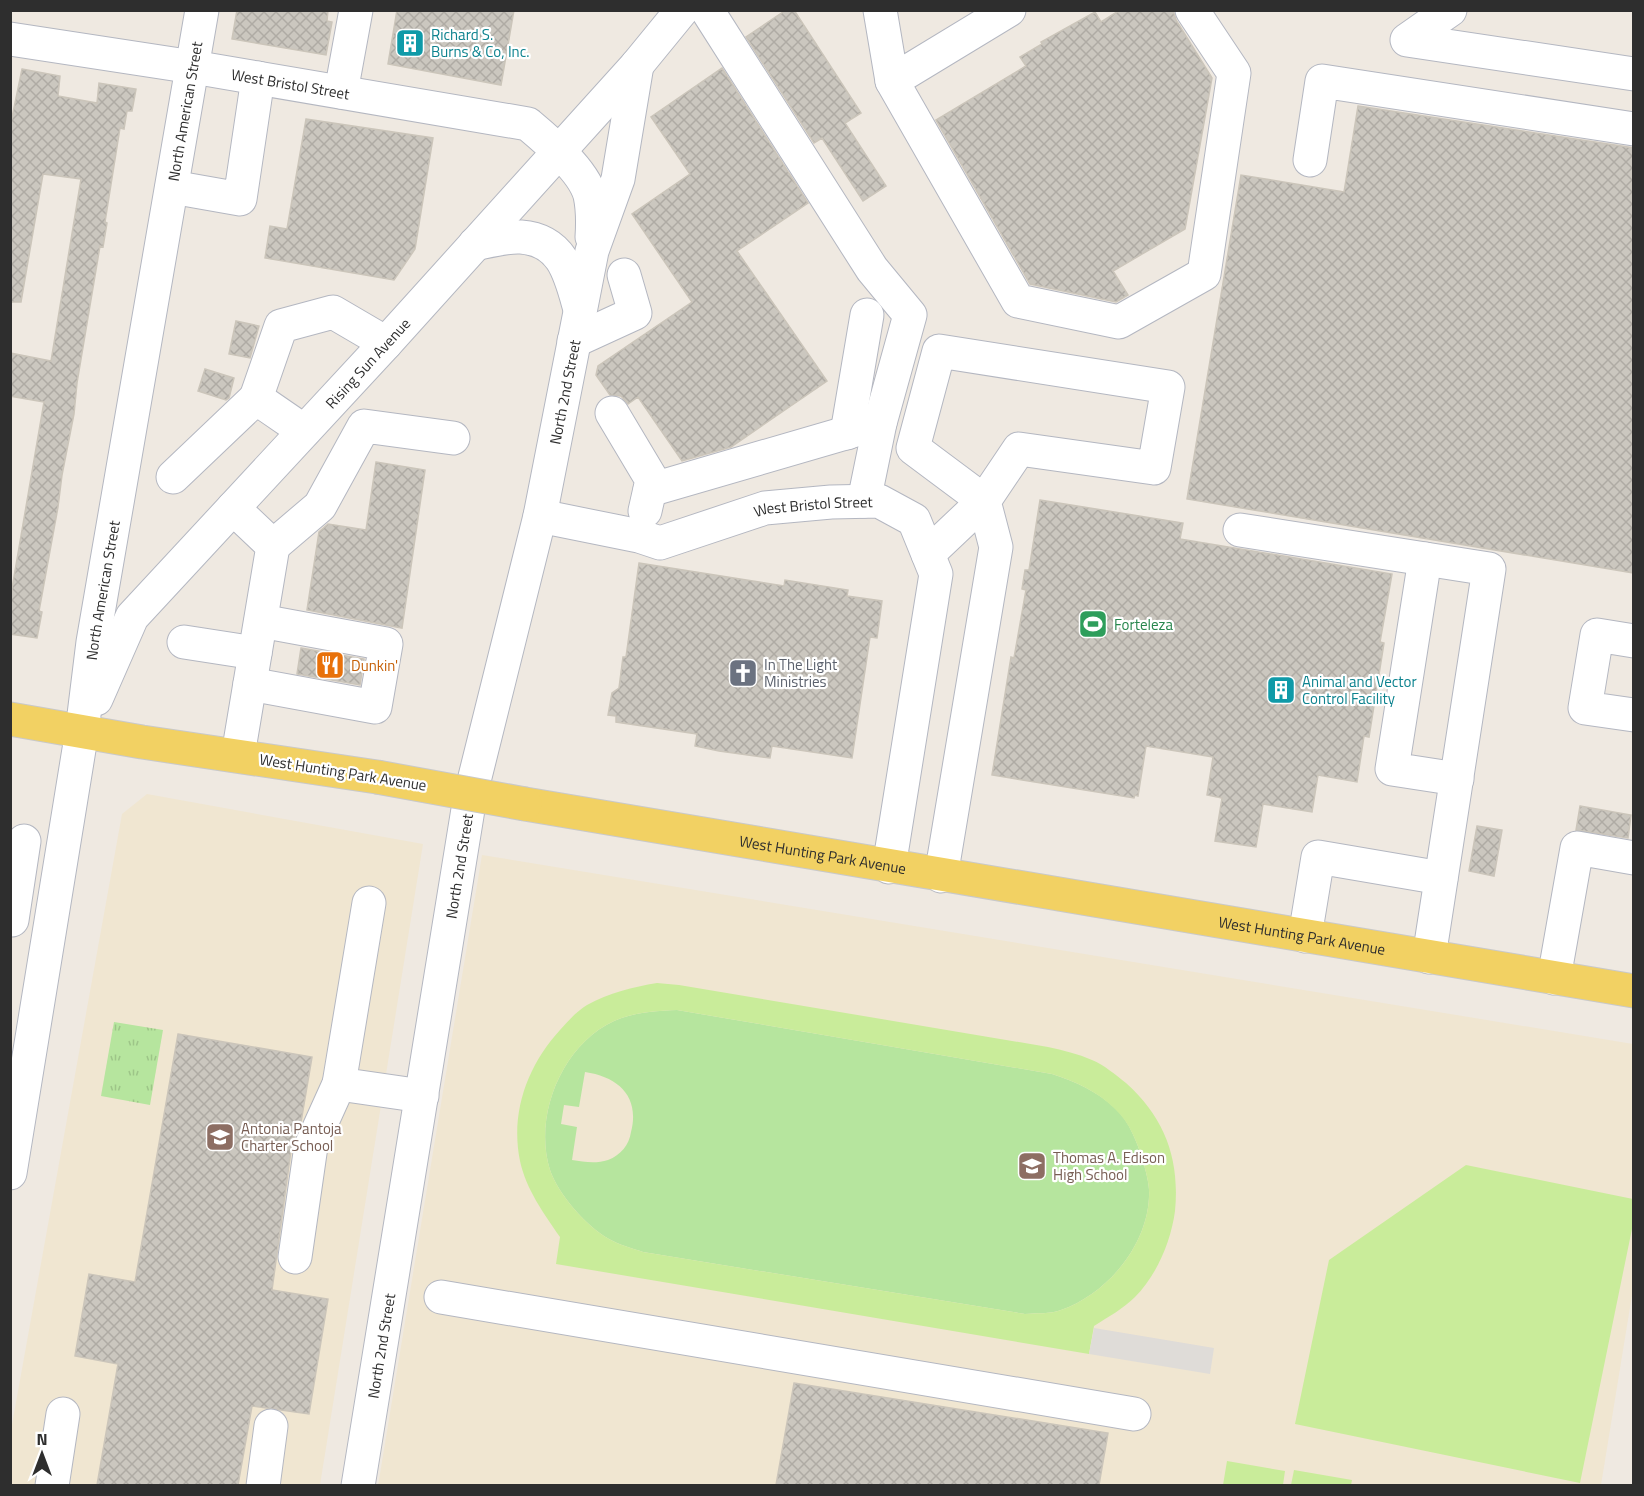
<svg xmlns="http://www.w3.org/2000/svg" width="1644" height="1496" viewBox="0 0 1644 1496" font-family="'Titillium Web',sans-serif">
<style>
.education{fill:#f0e6d1}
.grass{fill:#b6e59e;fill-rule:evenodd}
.park{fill:url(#park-tufts)}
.pitch{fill:#c9ec9a;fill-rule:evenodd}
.plaza{fill:#dfdcd8}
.building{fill:url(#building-cross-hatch);stroke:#cbc5ba;stroke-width:1.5}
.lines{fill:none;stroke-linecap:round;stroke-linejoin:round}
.minor-casing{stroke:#b4b7c1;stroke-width:35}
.major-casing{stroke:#c9c9c9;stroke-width:35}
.minor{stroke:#fff;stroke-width:33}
.major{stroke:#f2d163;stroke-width:33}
.major-bridge-casing{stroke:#c9c9c9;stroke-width:35;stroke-linecap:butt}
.major-bridge{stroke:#f2d163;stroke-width:33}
.labels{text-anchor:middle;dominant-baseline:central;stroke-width:4.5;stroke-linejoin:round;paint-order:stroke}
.culture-label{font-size:15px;fill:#0d838f;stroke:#fff;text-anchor:start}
.street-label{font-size:15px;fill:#2e2e2e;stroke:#fff}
.leisure-label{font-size:15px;fill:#27864d;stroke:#fff;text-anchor:start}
.worship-label{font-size:15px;fill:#5b616d;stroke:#fff;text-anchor:start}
.food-label{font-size:15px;fill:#c56008;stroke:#fff;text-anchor:start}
.education-label{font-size:15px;fill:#785e54;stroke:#fff;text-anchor:start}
</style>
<defs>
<pattern id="park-tufts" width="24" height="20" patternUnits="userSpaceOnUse" patternTransform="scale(1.5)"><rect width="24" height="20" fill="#b6e59e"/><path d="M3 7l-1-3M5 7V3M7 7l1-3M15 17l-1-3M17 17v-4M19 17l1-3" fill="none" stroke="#9dc588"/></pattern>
<pattern id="building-cross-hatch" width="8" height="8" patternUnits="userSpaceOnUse" patternTransform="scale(1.5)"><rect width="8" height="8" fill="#cbc7bf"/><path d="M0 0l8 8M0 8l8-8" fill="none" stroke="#afaba4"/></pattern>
</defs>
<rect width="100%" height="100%" fill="#efe9e1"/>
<path class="education" d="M147,794L423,844L320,1485L11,1486V1430L122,814Z
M482,855L1633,1044V1289L1601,1485L378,1486Z"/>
<path class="grass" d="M677,1010L1052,1074C1076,1082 1097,1091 1116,1109C1130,1123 1137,1142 1143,1161C1146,1172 1150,1186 1149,1197C1147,1246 1107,1294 1061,1310C1051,1314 1036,1313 1025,1314L643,1252C632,1248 619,1245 609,1239C587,1227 558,1194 550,1170C533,1116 562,1045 614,1021C634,1012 656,1011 677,1010ZM585,1072C619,1077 640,1097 631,1132C629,1145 621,1155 608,1160C596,1164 584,1162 572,1160L577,1127L561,1124L564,1105L579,1107Z"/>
<path class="park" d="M114,1022L163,1030L150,1105L101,1096Z"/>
<path class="pitch" d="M657,983L679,985L1048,1047C1063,1050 1078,1054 1092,1060C1104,1065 1116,1075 1126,1083C1165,1118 1180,1159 1175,1211C1171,1241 1157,1275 1135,1297C1123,1309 1108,1317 1094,1326L1089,1354L556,1264L560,1237C544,1214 526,1189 520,1161C510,1112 528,1065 560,1030C568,1021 577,1011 587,1005C609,993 633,987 657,983ZM677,1010L1052,1074C1076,1082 1097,1091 1115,1109C1130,1123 1137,1142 1143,1161C1146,1172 1150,1186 1149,1197C1147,1246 1107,1294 1061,1310C1051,1314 1036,1313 1025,1314L643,1252C632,1248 619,1245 609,1239C587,1227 558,1194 550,1170C533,1116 562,1045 614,1021C634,1012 656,1011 677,1010Z
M1466,1165L1633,1199V1224L1580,1483L1295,1424L1329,1260Z
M1227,1461L1285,1471L1283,1485H1223Z
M1294,1470L1352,1480L1351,1485H1291Z"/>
<path class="plaza" d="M1094,1328L1214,1348L1210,1374L1089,1354Z"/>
<path class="building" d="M237,10H328L327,21L332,22L326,55L232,39Z
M397,10H514L501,85L388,64Z
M786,10H794L861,113L845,123L886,186L863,201L822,138L814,143L746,37Z
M1120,10H1173L1176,20L1212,78L1185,229L1113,271L1128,295L1116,302L1030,284L936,120L1026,66L1020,57L1042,44L1041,42L1095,12L1101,22Z
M722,68L808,203L737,251L827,381L731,447L682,461L638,397L628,404L621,396L610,395L596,375L598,366L692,302L632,214L690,174L651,117Z
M22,69L60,76L58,96L97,103L99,83L136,89L132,111H127L124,129L120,128L105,222L107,223L103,247L100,246L77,383L74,414L62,475L58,507L39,611L42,612L37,638L10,634V600L44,402L10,396V353L51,361L81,179L43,174L21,302H10V127Z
M1358,106L1634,148V573L1187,499L1241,175L1344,192Z
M306,119L433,138L415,249L394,280L265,258L270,226L287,229Z
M236,321L259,326L250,358L229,354Z
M205,369L234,378L229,398L226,400L198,391Z
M376,462L425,470L402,628L307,610L319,532L328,524L366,530Z
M1040,500L1183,523L1180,539L1392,574L1380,642L1384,643L1369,737L1364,736L1357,782L1318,775L1312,812L1263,804L1256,847L1215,841L1222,798L1207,795L1213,757L1146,746L1138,796L1135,795L1134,798L992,775L1011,657L1014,658L1026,590L1022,589L1025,570H1029Z
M639,563L784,586L785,580L848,590L847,596L882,601L877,638L870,637L852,758L772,746L770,758L719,751L695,746L697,734L616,722V716L608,715L612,693L619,688L623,657H626Z
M301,648L364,659L360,685L297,674Z
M1580,806L1631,815L1628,838L1576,830Z
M1477,826L1502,830L1494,876L1469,871Z
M178,1034L312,1057L301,1122L292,1143L272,1290L328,1299L309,1414L252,1406L238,1485H97L118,1364L75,1356L89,1274L135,1282Z
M794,1383L1108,1433L1099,1485H776Z"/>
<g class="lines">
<g class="minor-casing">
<g id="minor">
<path d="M707,10L872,269L910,315L880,423L864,501"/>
<path d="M880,10L892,81L1009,10"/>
<path d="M1450,10L1407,40L1634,74"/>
<path id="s1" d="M10,39L193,67L528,124C547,140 583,170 590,195C593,209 593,222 592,237"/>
<path d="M892,81L1018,301L1119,322L1204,274L1234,73L1192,10"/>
<path d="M341,92L356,10"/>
<path d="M1310,160L1322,81L1634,129"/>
<path d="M172,187L240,199L258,78"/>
<path d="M475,244C489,241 507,236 521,237C562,240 570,273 579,306"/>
<path d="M574,341L635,313L624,275"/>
<path d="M256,398L281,326L333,312L386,343"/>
<path d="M612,413L652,480L645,511"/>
<path d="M847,433L867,315"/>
<path d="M173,477L256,398L304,431"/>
<path d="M650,490L880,423"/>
<path d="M233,508L273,546L238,755"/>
<path id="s2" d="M540,516L639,536L660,543L765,508L831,502L879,501L914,520L936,574L889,867"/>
<path d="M1240,530L1489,569L1429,957"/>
<path d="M273,546L320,506L364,426L453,438"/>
<path d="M928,554L984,501L913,448L939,351L1168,387L1154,468L1019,449L984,501L996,547L941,876"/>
<path d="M1425,559L1392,769L1457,779"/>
<path d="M1634,641L1597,635L1585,708L1634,715"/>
<path d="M184,642L255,653"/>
<path d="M250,684L375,707L386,644L261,621"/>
<path id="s3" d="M96,699L132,617L386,343L637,65L682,10"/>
<path d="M369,903L339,1084L422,1096"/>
<path d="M12,920L24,841"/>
<path d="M1305,936L1318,857L1441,878"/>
<path d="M1554,978L1577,848L1634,858"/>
<path id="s4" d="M10,1173L82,731L93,642L202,10"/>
<path d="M295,1257L311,1146L339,1084"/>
<path d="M441,1297L1134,1414"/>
<path d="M52,1486L63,1414"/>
<path d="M263,1486L271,1426"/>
<path id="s5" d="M358,1486L470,797L540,516L592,251L618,179L637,65"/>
</g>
</g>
<g class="major-casing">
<g id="major">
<path d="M10,719L142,742L377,777"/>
<path id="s6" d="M525,804L1634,991"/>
</g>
</g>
<use href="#minor" class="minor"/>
<use href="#major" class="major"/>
<g class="major-bridge-casing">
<path id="major-bridge" d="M377,777L525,804"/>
</g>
<use href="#major-bridge" class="major-bridge"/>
</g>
<defs>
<g id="building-square" transform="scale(1.5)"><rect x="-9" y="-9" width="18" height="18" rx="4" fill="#0f9aa8" stroke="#fff"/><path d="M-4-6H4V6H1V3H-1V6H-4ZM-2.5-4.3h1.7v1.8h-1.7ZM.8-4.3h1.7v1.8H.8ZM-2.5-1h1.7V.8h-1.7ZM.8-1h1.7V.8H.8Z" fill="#fff"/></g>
<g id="stadium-square" transform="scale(1.5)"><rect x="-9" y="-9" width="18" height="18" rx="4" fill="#2e9e5b" stroke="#fff"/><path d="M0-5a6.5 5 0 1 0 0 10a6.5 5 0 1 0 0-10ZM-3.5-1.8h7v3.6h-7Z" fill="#fff"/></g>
<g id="restaurant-square" transform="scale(1.5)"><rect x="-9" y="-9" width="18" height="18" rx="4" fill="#e8710a" stroke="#fff"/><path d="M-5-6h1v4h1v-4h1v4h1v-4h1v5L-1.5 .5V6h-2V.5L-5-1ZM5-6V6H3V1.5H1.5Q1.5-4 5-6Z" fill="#fff"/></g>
<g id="church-square" transform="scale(1.5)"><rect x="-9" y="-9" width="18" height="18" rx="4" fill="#6b7280" stroke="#fff"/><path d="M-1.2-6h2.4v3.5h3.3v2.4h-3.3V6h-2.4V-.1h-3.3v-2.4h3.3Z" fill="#fff"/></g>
<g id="school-square" transform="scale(1.5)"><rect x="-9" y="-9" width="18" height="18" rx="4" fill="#8d6e63" stroke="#fff"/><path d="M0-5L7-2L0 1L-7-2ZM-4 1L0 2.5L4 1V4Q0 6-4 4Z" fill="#fff"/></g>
</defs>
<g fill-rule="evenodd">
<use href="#building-square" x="410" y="43"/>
<use href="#stadium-square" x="1093" y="624"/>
<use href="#restaurant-square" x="330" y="665"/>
<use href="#church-square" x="743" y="673"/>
<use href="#building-square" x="1281" y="690"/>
<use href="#school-square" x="220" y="1137"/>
<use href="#school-square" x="1032" y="1166"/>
</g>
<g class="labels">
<g class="culture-label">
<text x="431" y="34">Richard S.<tspan x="431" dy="17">Burns &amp; Co, Inc.</tspan></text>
<text x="1302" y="681">Animal and Vector<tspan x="1302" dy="17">Control Facility</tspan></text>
</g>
<g class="street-label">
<text stroke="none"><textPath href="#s1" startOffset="284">West Bristol Street</textPath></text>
<text stroke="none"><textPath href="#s4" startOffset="1076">North American Street</textPath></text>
<text stroke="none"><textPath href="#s3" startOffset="436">Rising Sun Avenue</textPath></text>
<text stroke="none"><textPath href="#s5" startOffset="1114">North 2nd Street</textPath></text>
<text stroke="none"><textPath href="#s2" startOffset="282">West Bristol Street</textPath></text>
<text stroke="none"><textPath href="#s4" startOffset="590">North American Street</textPath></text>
<text transform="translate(343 772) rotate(9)">West Hunting Park Avenue</text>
<text stroke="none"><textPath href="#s6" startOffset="302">West Hunting Park Avenue</textPath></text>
<text stroke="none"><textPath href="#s5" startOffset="628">North 2nd Street</textPath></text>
<text stroke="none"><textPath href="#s6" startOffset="788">West Hunting Park Avenue</textPath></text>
<text stroke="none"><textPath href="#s5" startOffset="142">North 2nd Street</textPath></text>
</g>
<g class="leisure-label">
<text x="1114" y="624">Forteleza</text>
</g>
<g class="worship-label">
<text x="764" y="664">In The Light<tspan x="764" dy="17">Ministries</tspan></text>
</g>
<g class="food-label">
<text x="351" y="665">Dunkin'</text>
</g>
<g class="education-label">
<text x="241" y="1128">Antonia Pantoja<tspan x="241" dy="17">Charter School</tspan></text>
<text x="1053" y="1157">Thomas A. Edison<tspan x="1053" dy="17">High School</tspan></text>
</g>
</g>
<rect width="1644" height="1496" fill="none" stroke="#2e2e2e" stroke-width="24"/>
<g transform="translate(42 1454)" stroke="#ffffff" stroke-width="4.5" paint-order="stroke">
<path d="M0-4.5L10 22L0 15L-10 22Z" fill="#2e2e2e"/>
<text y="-9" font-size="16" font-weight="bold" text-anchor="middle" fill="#2e2e2e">N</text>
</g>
</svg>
